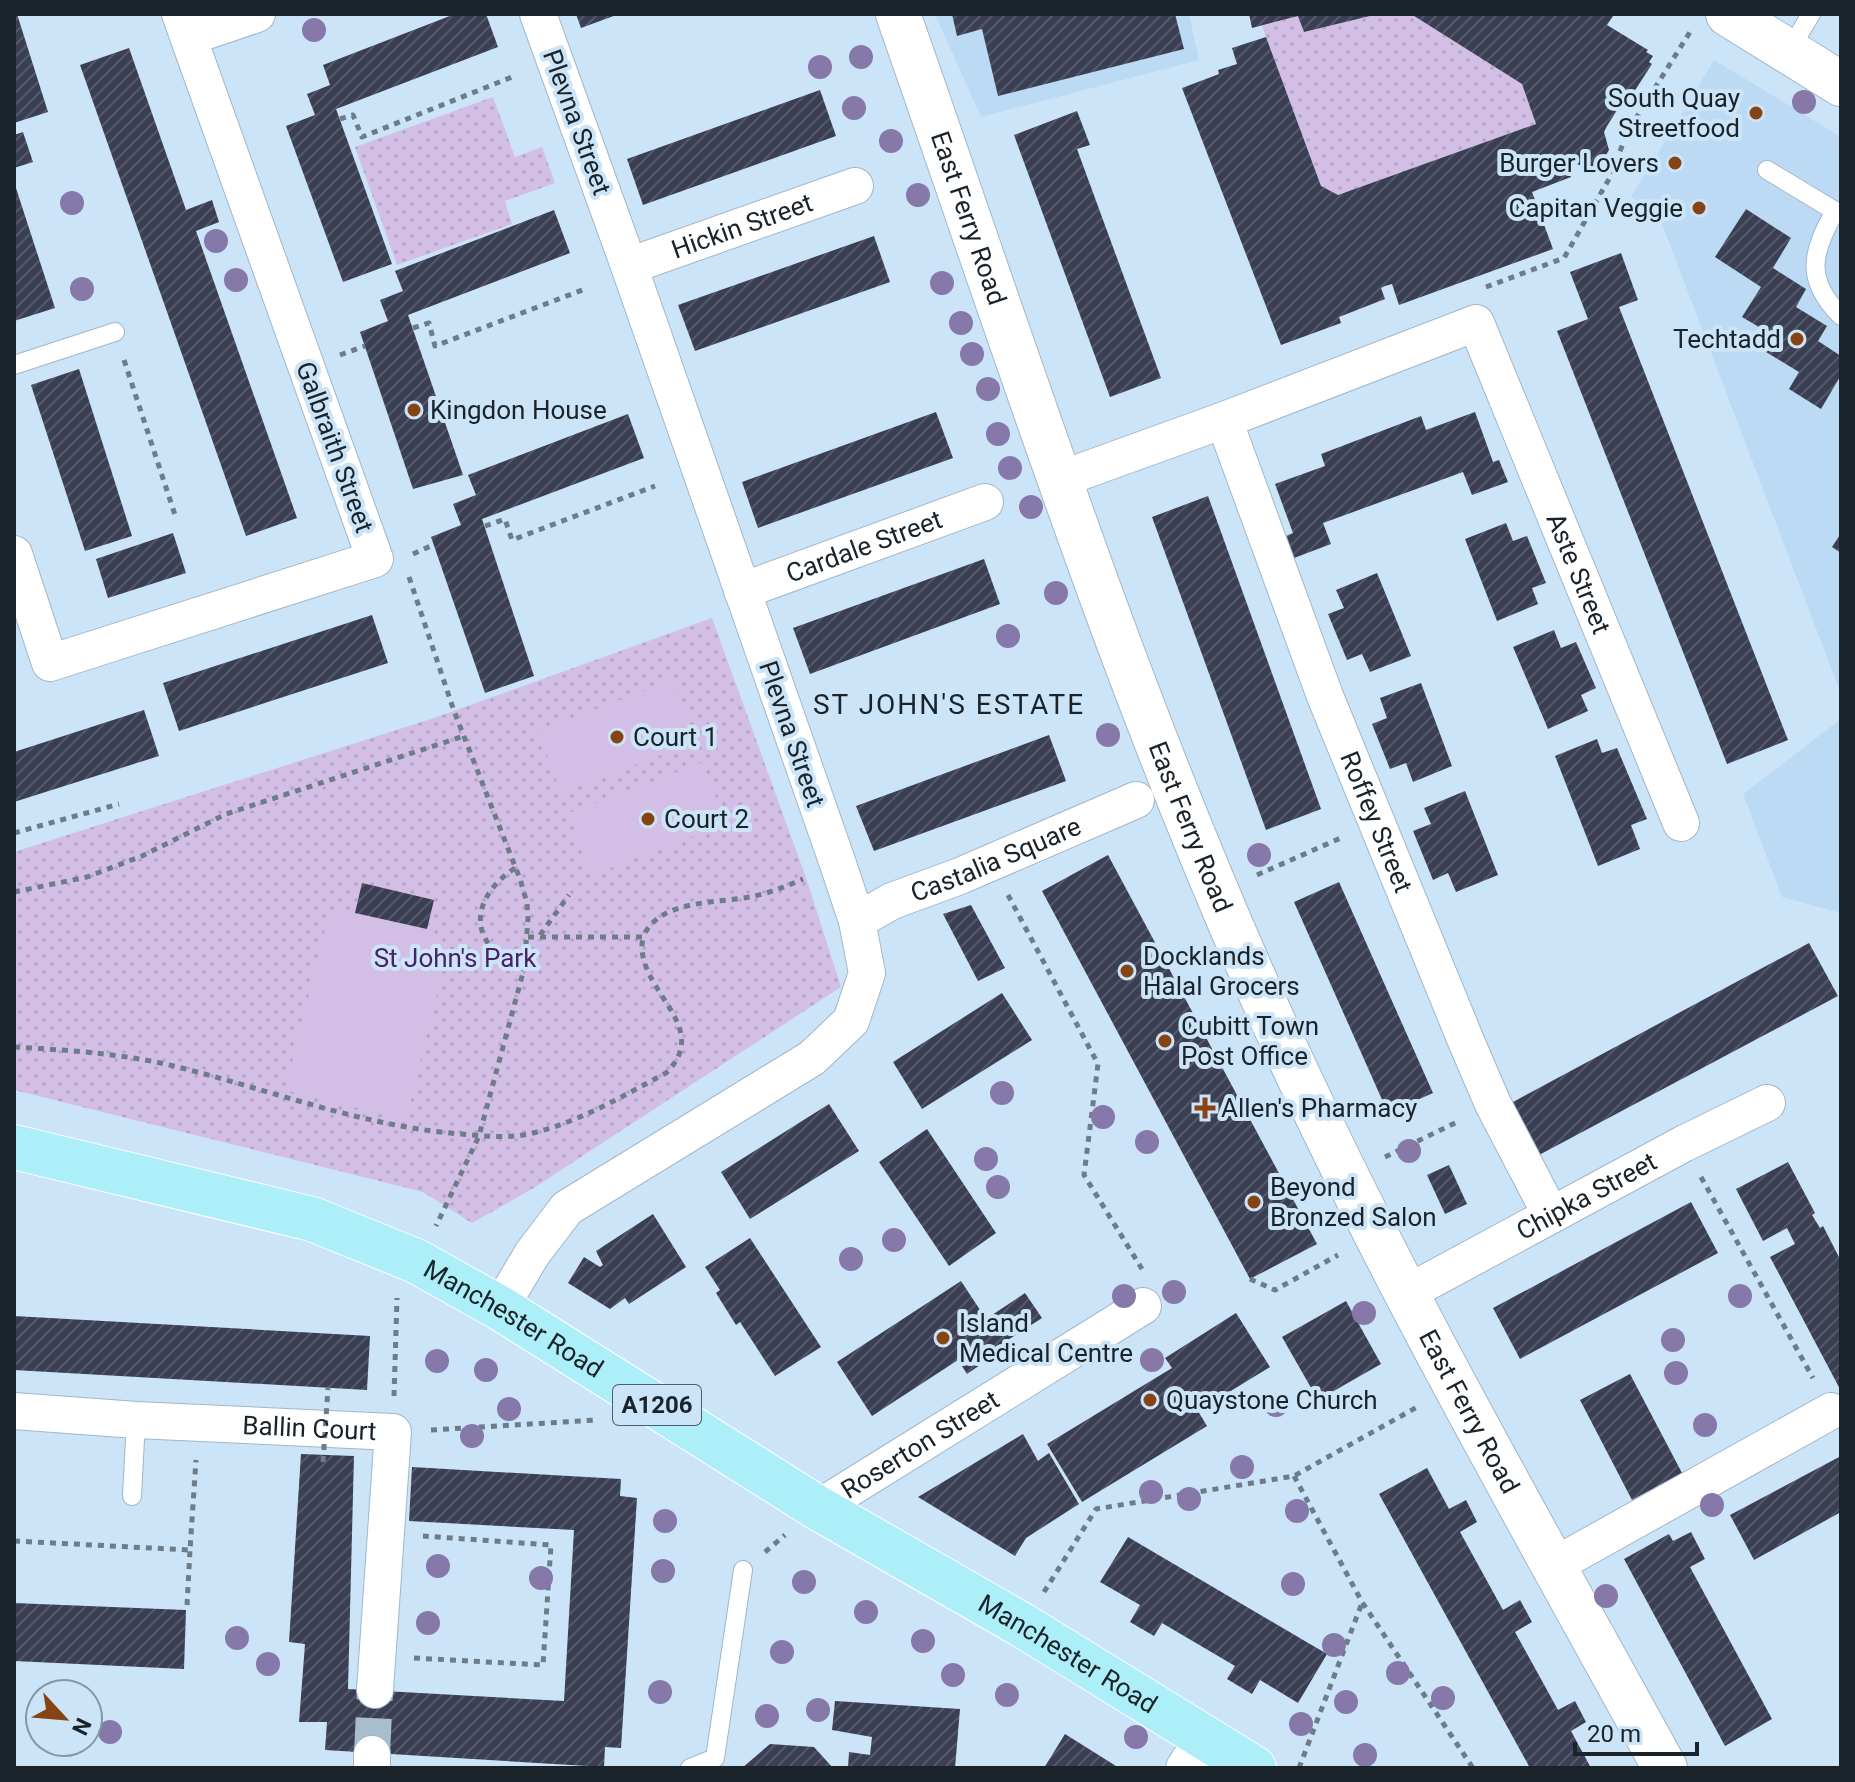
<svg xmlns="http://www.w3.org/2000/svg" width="1855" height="1782" viewBox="0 0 1855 1782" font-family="Roboto,sans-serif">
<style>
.built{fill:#bcdaf3}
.green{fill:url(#green-dots)}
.pitch{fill:#d3bee5}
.building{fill:url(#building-hatch)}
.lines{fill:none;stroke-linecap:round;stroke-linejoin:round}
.street-tunnel{stroke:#a8bdce;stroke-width:36;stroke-dasharray:36 18;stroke-linecap:butt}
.lane-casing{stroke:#a0b7ca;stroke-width:20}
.street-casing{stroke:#a0b7ca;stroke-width:38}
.secondary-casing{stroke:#a0b7ca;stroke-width:46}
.primary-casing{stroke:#fff;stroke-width:46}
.path{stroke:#6c7c88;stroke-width:5;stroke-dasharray:6 6;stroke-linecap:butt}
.lane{stroke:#fff;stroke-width:18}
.street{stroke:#fff;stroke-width:36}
.secondary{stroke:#fff;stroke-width:44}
.primary{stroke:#aceff8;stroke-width:44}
.path-bridge{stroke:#6c7c88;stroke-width:5;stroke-dasharray:6 6;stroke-linecap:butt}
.tree{fill:#8678a8}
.poi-dot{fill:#864314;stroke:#cce4f7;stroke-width:3}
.labels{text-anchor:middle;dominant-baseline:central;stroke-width:8;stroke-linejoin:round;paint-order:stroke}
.shield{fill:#cce4f7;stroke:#4f5d68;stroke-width:2}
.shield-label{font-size:24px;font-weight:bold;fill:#1a232a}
.poi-label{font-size:26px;fill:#1a232a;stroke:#cce4f7;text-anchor:start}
.street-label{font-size:26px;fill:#1a232a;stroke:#cce4f7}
.park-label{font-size:26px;fill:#4c2068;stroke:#cce4f7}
.neighbourhood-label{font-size:28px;letter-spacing:2px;fill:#1a232a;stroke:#cce4f7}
</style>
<defs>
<pattern id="green-dots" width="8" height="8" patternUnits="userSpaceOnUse" patternTransform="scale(2)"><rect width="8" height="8" fill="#d3bee5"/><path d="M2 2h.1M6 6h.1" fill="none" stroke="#b5a3c5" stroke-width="1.8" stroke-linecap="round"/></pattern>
<pattern id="building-hatch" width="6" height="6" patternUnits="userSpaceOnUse" patternTransform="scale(2)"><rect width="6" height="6" fill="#3a3f54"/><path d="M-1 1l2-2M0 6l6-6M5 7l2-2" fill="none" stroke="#545869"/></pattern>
</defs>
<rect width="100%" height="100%" fill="#cce4f7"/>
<path class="built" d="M935,14H1189L1199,60L981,117Z
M1714,60L1841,137V694L1659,216L1631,197Z
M1841,719V913L1782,897L1743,794Z"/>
<path class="green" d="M1378,14H1411L1522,84L1536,124L1338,195L1321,186L1262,26L1298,16L1304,32Z
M493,97L515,157L542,147L555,183L505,201L512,224L397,265L355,147Z
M712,618L806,878L841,987L532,1189L472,1223L423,1192L14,1090V852L437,717Z"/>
<path class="pitch" d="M673,680L696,742L561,793L538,731Z
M703,762L726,824L592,875L569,813Z
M347,911L434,931L447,953L406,1120L285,1090L327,921Z"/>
<path class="building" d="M14,14H17L48,112L14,123Z
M455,14H486L498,47L336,109L392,264L343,282L286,126L315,115L307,94L330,85L323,65Z
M576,14H619L581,28Z
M952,14H1175L1184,49L998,96L982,29L957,36Z
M1249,14H1374V15L1304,32L1298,16L1252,28Z
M1411,14H1611L1613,16L1607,25L1648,50L1646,52L1653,56L1649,62L1652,64L1632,95L1628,93L1607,126L1604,132L1609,150L1601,163L1588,168L1571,162L1566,163L1571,177L1532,192L1553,249L1399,305L1392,284L1385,286L1381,288L1385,299L1339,317L1341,323L1281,345L1182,88L1219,74L1218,70L1237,64L1232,48L1266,37L1321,186L1338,195L1536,124L1522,84Z
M129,48L186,210L212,200L219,222L196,231L297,518L246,536L80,65Z
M820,90L836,136L643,205L627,159Z
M1077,111L1090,145L1077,149L1161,378L1110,397L1014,135Z
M23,132L33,162L14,168V135Z
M14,182L55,308L14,321Z
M1746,209L1791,238L1773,268L1806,289L1796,307L1827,326L1818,341L1841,356V375L1821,409L1789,389L1799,372L1766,352L1776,337L1742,317L1761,287L1715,257Z
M554,210L570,253L408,315L463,475L413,489L360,332L388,321L380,300L403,291L395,271Z
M874,236L890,282L695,351L678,305Z
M1621,253L1638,300L1619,307L1788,740L1727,764L1557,331L1588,319L1570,272Z
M79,369L132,536L85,551L31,385Z
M936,412L953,458L758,528L742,482Z
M1475,412L1493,462L1499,460L1508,482L1472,495L1463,472L1323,523L1331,544L1294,558L1286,536L1293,533L1275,484L1325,466L1321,454L1421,416L1426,430Z
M628,414L644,458L482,519L534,676L485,693L431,537L461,525L453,504L476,495L468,475Z
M1208,496L1321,809L1266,830L1152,517Z
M1506,523L1513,541L1527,536L1546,583L1532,588L1538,604L1497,621L1465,539Z
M173,533L186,573L108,598L96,559Z
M1841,533V553L1832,547Z
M984,559L1000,604L810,674L793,628Z
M1377,573L1411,656L1370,672L1362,654L1347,660L1328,614L1344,608L1336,590Z
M372,615L388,663L179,731L163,683Z
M1554,630L1561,648L1576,642L1596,688L1581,695L1588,711L1548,729L1513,647Z
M1421,683L1452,766L1413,782L1406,763L1390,769L1372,724L1387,718L1380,698Z
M144,710L159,756L14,802V752Z
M1049,735L1066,781L874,851L856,806Z
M1597,739L1602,753L1617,748L1647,819L1631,825L1640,849L1598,866L1555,756Z
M1465,791L1498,875L1456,892L1448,873L1433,880L1413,831L1431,824L1424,808Z
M1108,855L1317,1244L1250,1279L1042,891Z
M1339,882L1433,1093L1388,1113L1294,902Z
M362,883L434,900L427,929L355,913Z
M971,905L1005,968L978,981L943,914Z
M1809,943L1838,996L1539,1155L1511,1103Z
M1002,993L1032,1040L922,1109L893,1062Z
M829,1104L859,1151L750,1219L721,1172Z
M927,1129L996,1233L949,1266L879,1162Z
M1788,1162L1815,1213L1812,1215L1820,1228L1823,1226L1841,1261V1391L1770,1257L1795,1244L1787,1228L1763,1241L1736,1189Z
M1449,1165L1467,1204L1445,1214L1427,1175Z
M1691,1202L1718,1253L1520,1359L1493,1308Z
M653,1214L686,1267L629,1304L625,1298L610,1309L568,1283L584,1257L600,1267L603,1265L596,1251Z
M750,1238L821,1347L775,1376L740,1322L736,1325L716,1293L720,1290L705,1267Z
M961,1281L986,1319L1025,1293L1042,1318L983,1356L986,1361L967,1374L958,1360L872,1416L837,1362Z
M1346,1301L1381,1364L1318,1400L1282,1337Z
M1236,1313L1270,1367L1198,1411L1207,1426L1082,1502L1047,1444L1172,1368L1165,1358Z
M14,1316L370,1336L367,1390L14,1370Z
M1630,1374L1682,1473L1632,1500L1580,1400Z
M1023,1434L1038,1461L1049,1453L1079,1504L1026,1538L1015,1556L918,1497Z
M301,1454L354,1456L348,1689L564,1701L574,1530L409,1521L412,1467L621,1479L620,1496L637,1498L621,1748L605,1747L604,1767L325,1750L327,1722H299L305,1644L289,1642Z
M1841,1456V1512L1754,1560L1730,1515Z
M1427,1468L1449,1509L1466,1500L1477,1522L1460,1532L1503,1610L1520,1600L1532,1622L1515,1632L1558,1710L1575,1701L1586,1722L1571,1731L1591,1768H1530L1379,1494Z
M1691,1532L1705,1559L1690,1567L1772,1719L1725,1746L1624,1559L1669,1534L1673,1541Z
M1128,1537L1327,1654L1298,1703L1260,1680L1252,1694L1227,1679L1235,1666L1162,1623L1154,1636L1130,1622L1140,1605L1100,1582Z
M14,1603L186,1610L184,1669L14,1661Z
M835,1701L960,1709L955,1768H848L849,1752L870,1755L872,1737L832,1730Z
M1065,1734L1116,1766L1115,1768H1044Z
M770,1744L814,1747L833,1768H742Z"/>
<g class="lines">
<path class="street-tunnel" d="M372,1754L375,1690"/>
<g class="lane-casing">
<path id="lane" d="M1789,51L1811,14
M1767,170L1835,211C1812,252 1804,279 1841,316
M14,365L115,332
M132,1496L136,1420
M690,1768L715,1758L743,1570"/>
</g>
<g class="street-casing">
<g id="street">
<path d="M189,37L257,14"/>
<path id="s1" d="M629,266L855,186"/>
<path id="s2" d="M1224,420L1325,696L1466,1041L1493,1104L1551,1215"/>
<path id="s3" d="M1061,479L1224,420L1476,323L1681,823"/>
<path d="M14,554L50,663L375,559L180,14"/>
<path id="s4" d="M742,591L985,502"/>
<path id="s5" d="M857,921L892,901L960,876L1136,800"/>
<path id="s6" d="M1407,1293L1683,1144L1767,1103"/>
<path d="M500,1308L532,1254L567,1208L812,1058L851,1021L867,973L857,921L838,864L629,266L538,14"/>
<path id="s7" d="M14,1411L136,1420L393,1432L375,1690"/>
<path id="s8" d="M818,1508L1143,1306"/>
<path d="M1555,1565L1831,1411"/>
<path d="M372,1768V1754"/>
<path d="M1184,1768L1204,1737"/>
</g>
</g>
<g class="secondary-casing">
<g id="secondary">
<path id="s9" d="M898,14C1019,359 1130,710 1283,1043C1397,1291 1534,1529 1665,1768"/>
<path d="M1728,14L1841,84"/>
</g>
</g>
<g class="primary-casing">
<g id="primary">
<path id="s10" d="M14,1147L312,1219L416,1261L500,1308L818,1508L1022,1625L1254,1768"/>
</g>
</g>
<path class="path" d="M340,119L353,115L362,137L512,77
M1486,287L1564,258L1609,179L1628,131L1690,32
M413,328L429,323L435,346L585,289
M340,355L365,346
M124,360L176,518
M485,526L505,519L512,540L655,486
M413,554L433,545
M409,577L454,711L520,879L527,903L528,919L524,969L479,1136L436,1226
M14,833L119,804
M515,868C467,900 468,947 524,969
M1257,875L1343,837
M14,892L87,877L142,856L226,814L464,736
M1008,895L1098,1064L1084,1175L1142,1269
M540,935L569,895
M528,937H643C660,898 719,904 755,896C772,892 787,886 803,879
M14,1047C65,1050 115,1053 165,1064C264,1087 358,1126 461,1134C484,1136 510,1139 533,1133C581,1121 623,1096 666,1073C715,1025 632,989 643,937
M1385,1157L1459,1121
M1701,1177L1813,1378
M1250,1279L1275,1290L1338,1255
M394,1396L397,1298
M431,1430L597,1420
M1294,1476L1362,1602L1473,1768
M14,1541L190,1550L196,1460
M765,1552L785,1535
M1044,1592L1096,1509L1294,1476L1419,1406
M187,1605L190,1550
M414,1658L543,1665L551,1545L423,1536
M1299,1768L1362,1603"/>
<use href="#lane" class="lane"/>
<use href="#street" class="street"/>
<use href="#secondary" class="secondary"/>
<use href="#primary" class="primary"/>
<path class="path-bridge" d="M323,1462L328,1388"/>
</g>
<g class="tree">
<circle cx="314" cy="30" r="12"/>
<circle cx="861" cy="57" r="12"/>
<circle cx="820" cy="67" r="12"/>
<circle cx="1804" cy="102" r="12"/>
<circle cx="854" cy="108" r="12"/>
<circle cx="891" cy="141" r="12"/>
<circle cx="918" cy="195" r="12"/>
<circle cx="72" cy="203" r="12"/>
<circle cx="216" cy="241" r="12"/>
<circle cx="236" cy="280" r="12"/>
<circle cx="942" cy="283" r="12"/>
<circle cx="82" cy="289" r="12"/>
<circle cx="961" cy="323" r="12"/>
<circle cx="972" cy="354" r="12"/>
<circle cx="988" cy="389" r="12"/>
<circle cx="998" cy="434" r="12"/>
<circle cx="1010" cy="468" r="12"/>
<circle cx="1031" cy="507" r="12"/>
<circle cx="1056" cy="593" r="12"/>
<circle cx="1008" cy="636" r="12"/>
<circle cx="1108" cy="735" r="12"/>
<circle cx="1259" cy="855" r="12"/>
<circle cx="1002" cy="1093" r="12"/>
<circle cx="1103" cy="1117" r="12"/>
<circle cx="1147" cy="1142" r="12"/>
<circle cx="1409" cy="1151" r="12"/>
<circle cx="986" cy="1159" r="12"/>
<circle cx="998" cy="1187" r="12"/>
<circle cx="894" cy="1240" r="12"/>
<circle cx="851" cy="1259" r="12"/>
<circle cx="1174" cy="1292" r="12"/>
<circle cx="1124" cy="1296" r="12"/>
<circle cx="1740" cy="1296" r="12"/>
<circle cx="1364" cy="1313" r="12"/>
<circle cx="1673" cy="1340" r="12"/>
<circle cx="1152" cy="1360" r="12"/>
<circle cx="437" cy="1361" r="12"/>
<circle cx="486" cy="1370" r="12"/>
<circle cx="1676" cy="1373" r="12"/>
<circle cx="1276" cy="1405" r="12"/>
<circle cx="509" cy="1409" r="12"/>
<circle cx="1705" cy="1425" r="12"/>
<circle cx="472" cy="1436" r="12"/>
<circle cx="1242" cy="1467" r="12"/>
<circle cx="1151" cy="1492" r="12"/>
<circle cx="1189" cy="1499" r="12"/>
<circle cx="1712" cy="1505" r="12"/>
<circle cx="1297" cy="1511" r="12"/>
<circle cx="665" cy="1521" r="12"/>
<circle cx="438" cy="1566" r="12"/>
<circle cx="663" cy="1571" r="12"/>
<circle cx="541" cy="1578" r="12"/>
<circle cx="804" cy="1582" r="12"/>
<circle cx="1293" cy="1584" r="12"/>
<circle cx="1606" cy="1596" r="12"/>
<circle cx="866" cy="1612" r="12"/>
<circle cx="428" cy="1623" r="12"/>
<circle cx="237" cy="1638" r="12"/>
<circle cx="923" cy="1641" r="12"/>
<circle cx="1334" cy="1645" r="12"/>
<circle cx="782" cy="1652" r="12"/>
<circle cx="268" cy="1664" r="12"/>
<circle cx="1398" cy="1673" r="12"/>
<circle cx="953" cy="1675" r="12"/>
<circle cx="660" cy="1692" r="12"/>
<circle cx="1007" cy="1695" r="12"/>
<circle cx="1443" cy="1698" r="12"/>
<circle cx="1346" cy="1702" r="12"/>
<circle cx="818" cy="1710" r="12"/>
<circle cx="767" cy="1716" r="12"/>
<circle cx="1301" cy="1724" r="12"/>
<circle cx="110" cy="1732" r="12"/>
<circle cx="1136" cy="1737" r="12"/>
<circle cx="1365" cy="1755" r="12"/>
</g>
<g class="poi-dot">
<circle cx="1756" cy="113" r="8"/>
<circle cx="1675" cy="163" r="8"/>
<circle cx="1699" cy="208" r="8"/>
<circle cx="1797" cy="339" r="8"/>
<circle cx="414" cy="410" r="8"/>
<circle cx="617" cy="737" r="8"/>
<circle cx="648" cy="819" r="8"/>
<circle cx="1127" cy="971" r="8"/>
<circle cx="1165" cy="1041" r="8"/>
<path d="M1201 1096h8v8h8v8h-8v8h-8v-8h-8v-8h8z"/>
<circle cx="1254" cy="1202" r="8"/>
<circle cx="943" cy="1338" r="8"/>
<circle cx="1150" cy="1400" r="8"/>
</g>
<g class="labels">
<rect class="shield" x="613" y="1385" width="88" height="40" rx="6"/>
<g class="shield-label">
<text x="657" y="1405">A1206</text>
</g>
<g class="poi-label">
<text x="1740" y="98" text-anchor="end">South Quay<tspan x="1740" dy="30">Streetfood</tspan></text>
<text x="1659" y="163" text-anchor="end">Burger Lovers</text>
<text x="1683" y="208" text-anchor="end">Capitan Veggie</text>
<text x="1781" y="339" text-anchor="end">Techtadd</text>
<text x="430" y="410">Kingdon House</text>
<text x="633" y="737">Court 1</text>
<text x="664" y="819">Court 2</text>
<text x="1143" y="956">Docklands<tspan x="1143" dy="30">Halal Grocers</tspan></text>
<text x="1181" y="1026">Cubitt Town<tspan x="1181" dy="30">Post Office</tspan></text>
<text x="1221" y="1108">Allen's Pharmacy</text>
<text x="1270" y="1187">Beyond<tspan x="1270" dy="30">Bronzed Salon</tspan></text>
<text x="959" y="1323">Island<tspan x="959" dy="30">Medical Centre</tspan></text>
<text x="1166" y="1400">Quaystone Church</text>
</g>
<g class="street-label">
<text transform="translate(577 122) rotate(70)">Plevna Street</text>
<text stroke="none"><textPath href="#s9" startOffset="216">East Ferry Road</textPath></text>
<text stroke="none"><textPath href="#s1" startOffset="120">Hickin Street</textPath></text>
<text transform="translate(335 447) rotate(70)">Galbraith Street</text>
<text stroke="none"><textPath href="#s4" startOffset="130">Cardale Street</textPath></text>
<text stroke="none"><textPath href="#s3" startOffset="714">Aste Street</textPath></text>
<text transform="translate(792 734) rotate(71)">Plevna Street</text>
<text stroke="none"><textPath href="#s2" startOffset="430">Roffey Street</textPath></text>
<text stroke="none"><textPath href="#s9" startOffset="864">East Ferry Road</textPath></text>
<text stroke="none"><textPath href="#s5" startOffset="152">Castalia Square</textPath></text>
<text stroke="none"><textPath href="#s6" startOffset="204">Chipka Street</textPath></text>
<text stroke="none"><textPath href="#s10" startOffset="532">Manchester Road</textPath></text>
<text stroke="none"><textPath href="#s9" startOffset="1512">East Ferry Road</textPath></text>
<text stroke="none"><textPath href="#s7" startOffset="296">Ballin Court</textPath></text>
<text stroke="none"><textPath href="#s8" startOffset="120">Roserton Street</textPath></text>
<text stroke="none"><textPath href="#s10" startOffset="1180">Manchester Road</textPath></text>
</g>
<g class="park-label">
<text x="455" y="958">St John's Park</text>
</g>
<g class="neighbourhood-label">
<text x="949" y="704">ST JOHN'S ESTATE</text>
</g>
</g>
<rect width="1855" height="1782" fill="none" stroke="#1a232a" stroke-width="32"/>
<g transform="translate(64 1718) rotate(116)"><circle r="38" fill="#cce4f7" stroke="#8597a5" stroke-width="2"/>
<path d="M0-6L14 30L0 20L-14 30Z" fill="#864314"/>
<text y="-12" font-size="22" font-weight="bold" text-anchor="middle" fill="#1a232a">N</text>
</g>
<path d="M1575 1742v12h122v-12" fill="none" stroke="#1a232a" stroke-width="4"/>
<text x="1587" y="1742" font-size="24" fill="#1a232a" stroke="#cce4f7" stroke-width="6" paint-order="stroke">20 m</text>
</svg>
